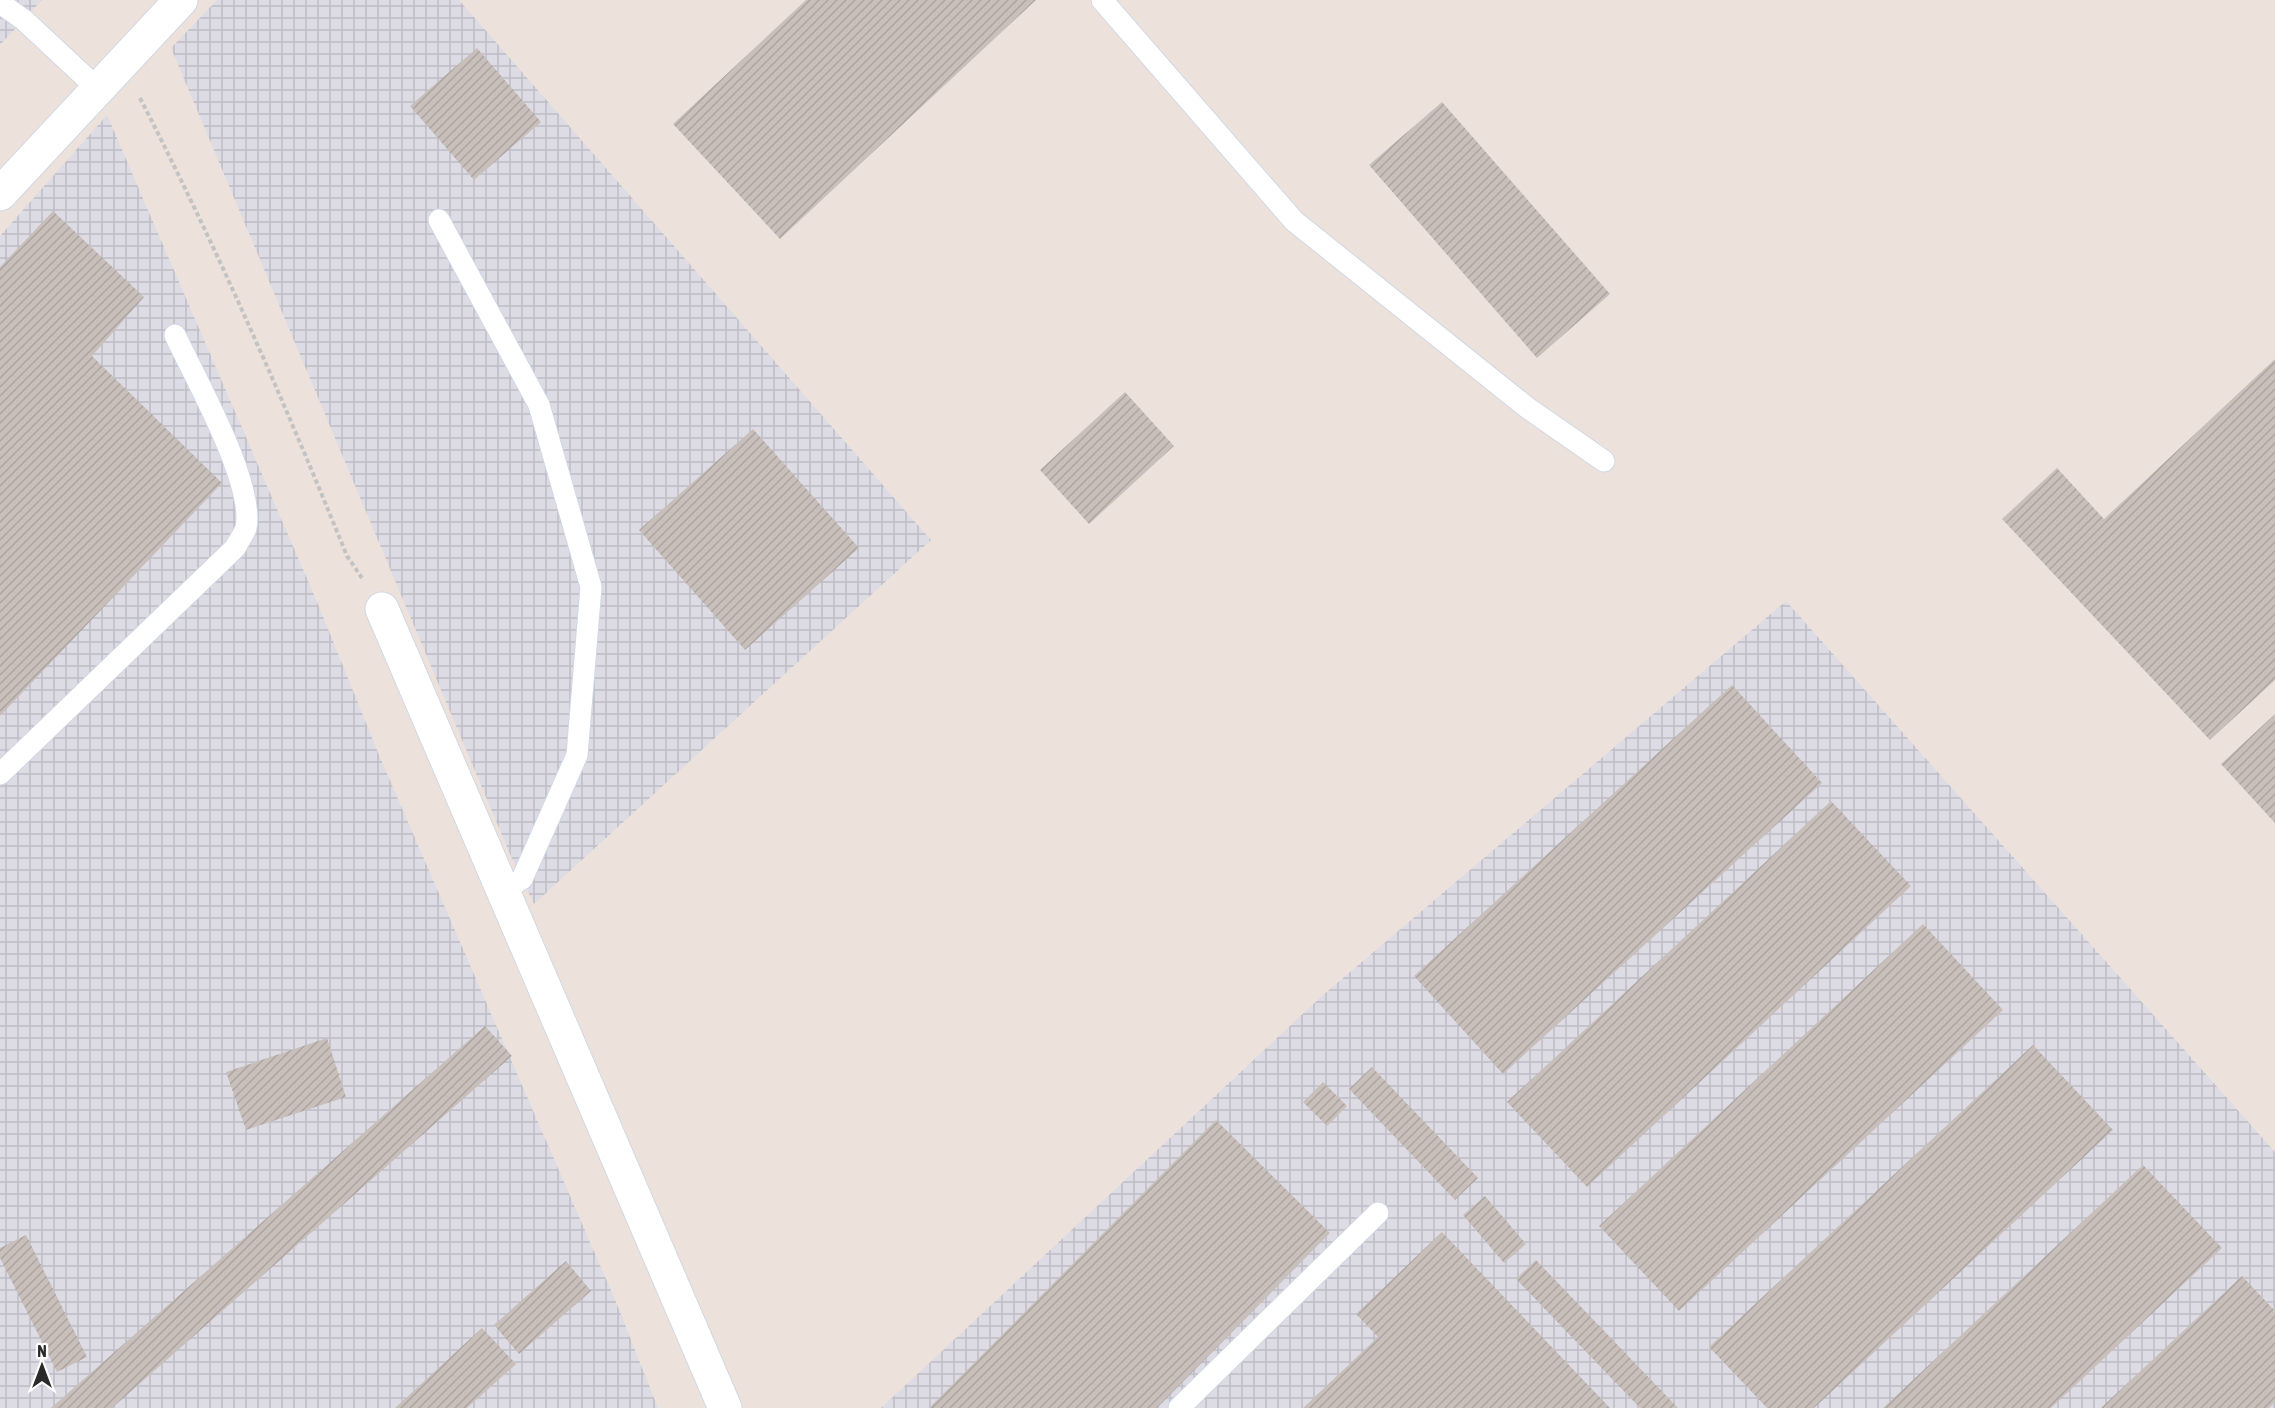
<svg xmlns="http://www.w3.org/2000/svg" width="2275" height="1408" viewBox="0 0 2275 1408" font-family="'Asap Condensed',sans-serif">
<style>
.industrial{fill:url(#industrial-grid)}
.building{fill:url(#building-hatch)}
.lines{fill:none;stroke-linecap:round;stroke-linejoin:round}
.lane-casing{stroke:#d0d8e4;stroke-width:23}
.street-casing{stroke:#d0d8e4;stroke-width:35}
.path{stroke:#c3c3c3;stroke-width:4;stroke-dasharray:4.5 3;stroke-linecap:butt}
.lane{stroke:#fff;stroke-width:21}
.street{stroke:#fff;stroke-width:33}
</style>
<defs>
<pattern id="industrial-grid" width="8" height="8" patternUnits="userSpaceOnUse" patternTransform="scale(1.5)"><rect width="8" height="8" fill="#dddce5"/><path d="M0 4h8M4 0v8" fill="none" stroke="#bebdc5"/></pattern>
<pattern id="building-hatch" width="6" height="6" patternUnits="userSpaceOnUse" patternTransform="scale(1.5)"><rect width="6" height="6" fill="#c8bfbb"/><path d="M-1 1l2-2M0 6l6-6M5 7l2-2" fill="none" stroke="#aca4a1"/></pattern>
</defs>
<rect width="100%" height="100%" fill="#ede2db"/>
<path class="industrial" d="M0,0H42L0,45Z
M217,0H459L931,540L534,904L512,859L171,48Z
M107,115L318,604L379,755L616,1302L658,1408H0V236Z
M1786,601L2275,1152V1408H881L1323,995Z"/>
<path class="building" d="M806,0H1036L780,239L673,124Z
M477,48L541,122L474,180L410,106Z
M1442,102L1610,294L1537,358L1369,165Z
M53,211L144,297L92,356L222,483L0,716V267Z
M2275,359V680L2210,740L2002,519L2057,468L2104,519Z
M1125,392L1174,446L1089,524L1040,470Z
M753,429L859,548L745,650L639,530Z
M1732,685L1822,783L1503,1074L1414,976Z
M2275,714V823L2221,764Z
M1831,801L1911,886L1587,1187L1507,1102Z
M1923,924L2003,1010L1679,1311L1599,1226Z
M485,1026L512,1056L112,1408H51Z
M327,1038L346,1097L246,1130L226,1072Z
M2033,1045L2113,1130L1814,1408H1767L1709,1347Z
M1372,1067L1478,1178L1455,1200L1349,1089Z
M1323,1082L1347,1106L1327,1126L1303,1102Z
M1216,1120L1330,1233L1157,1408H929Z
M2143,1165L2222,1248L2051,1408H1883Z
M1485,1196L1526,1244L1504,1263L1463,1215Z
M1442,1232L1610,1408H1303L1378,1337L1356,1314Z
M26,1235L87,1357L57,1372L0,1258V1248Z
M1536,1260L1678,1408H1640L1516,1279Z
M566,1261L591,1291L519,1354L494,1325Z
M2242,1276L2275,1311V1402L2269,1408H2101Z
M482,1328L516,1364L467,1408H395Z"/>
<g class="lines">
<g class="lane-casing">
<path id="lane" d="M1102,0L1294,221L1529,409L1604,461
M0,3L24,20L98,89
M439,220L539,405L591,587L577,755L522,879L502,892
M0,774L235,548C238,542 244,534 246,528C255,483 195,378 175,335
M1179,1408L1378,1213"/>
</g>
<g class="street-casing">
<path id="street" d="M0,194L181,0
M382,609L725,1408"/>
</g>
<path class="path" d="M140,98C217,248 284,401 347,556L362,578"/>
<use href="#lane" class="lane"/>
<use href="#street" class="street"/>
</g>
<g transform="translate(42 1366)" stroke="#ffffff" stroke-width="4.5" paint-order="stroke">
<path d="M0-4.5L10 22L0 15L-10 22Z" fill="#2a2a2a"/>
<text y="-9" font-size="16" font-weight="bold" text-anchor="middle" fill="#2a2a2a">N</text>
</g>
</svg>
